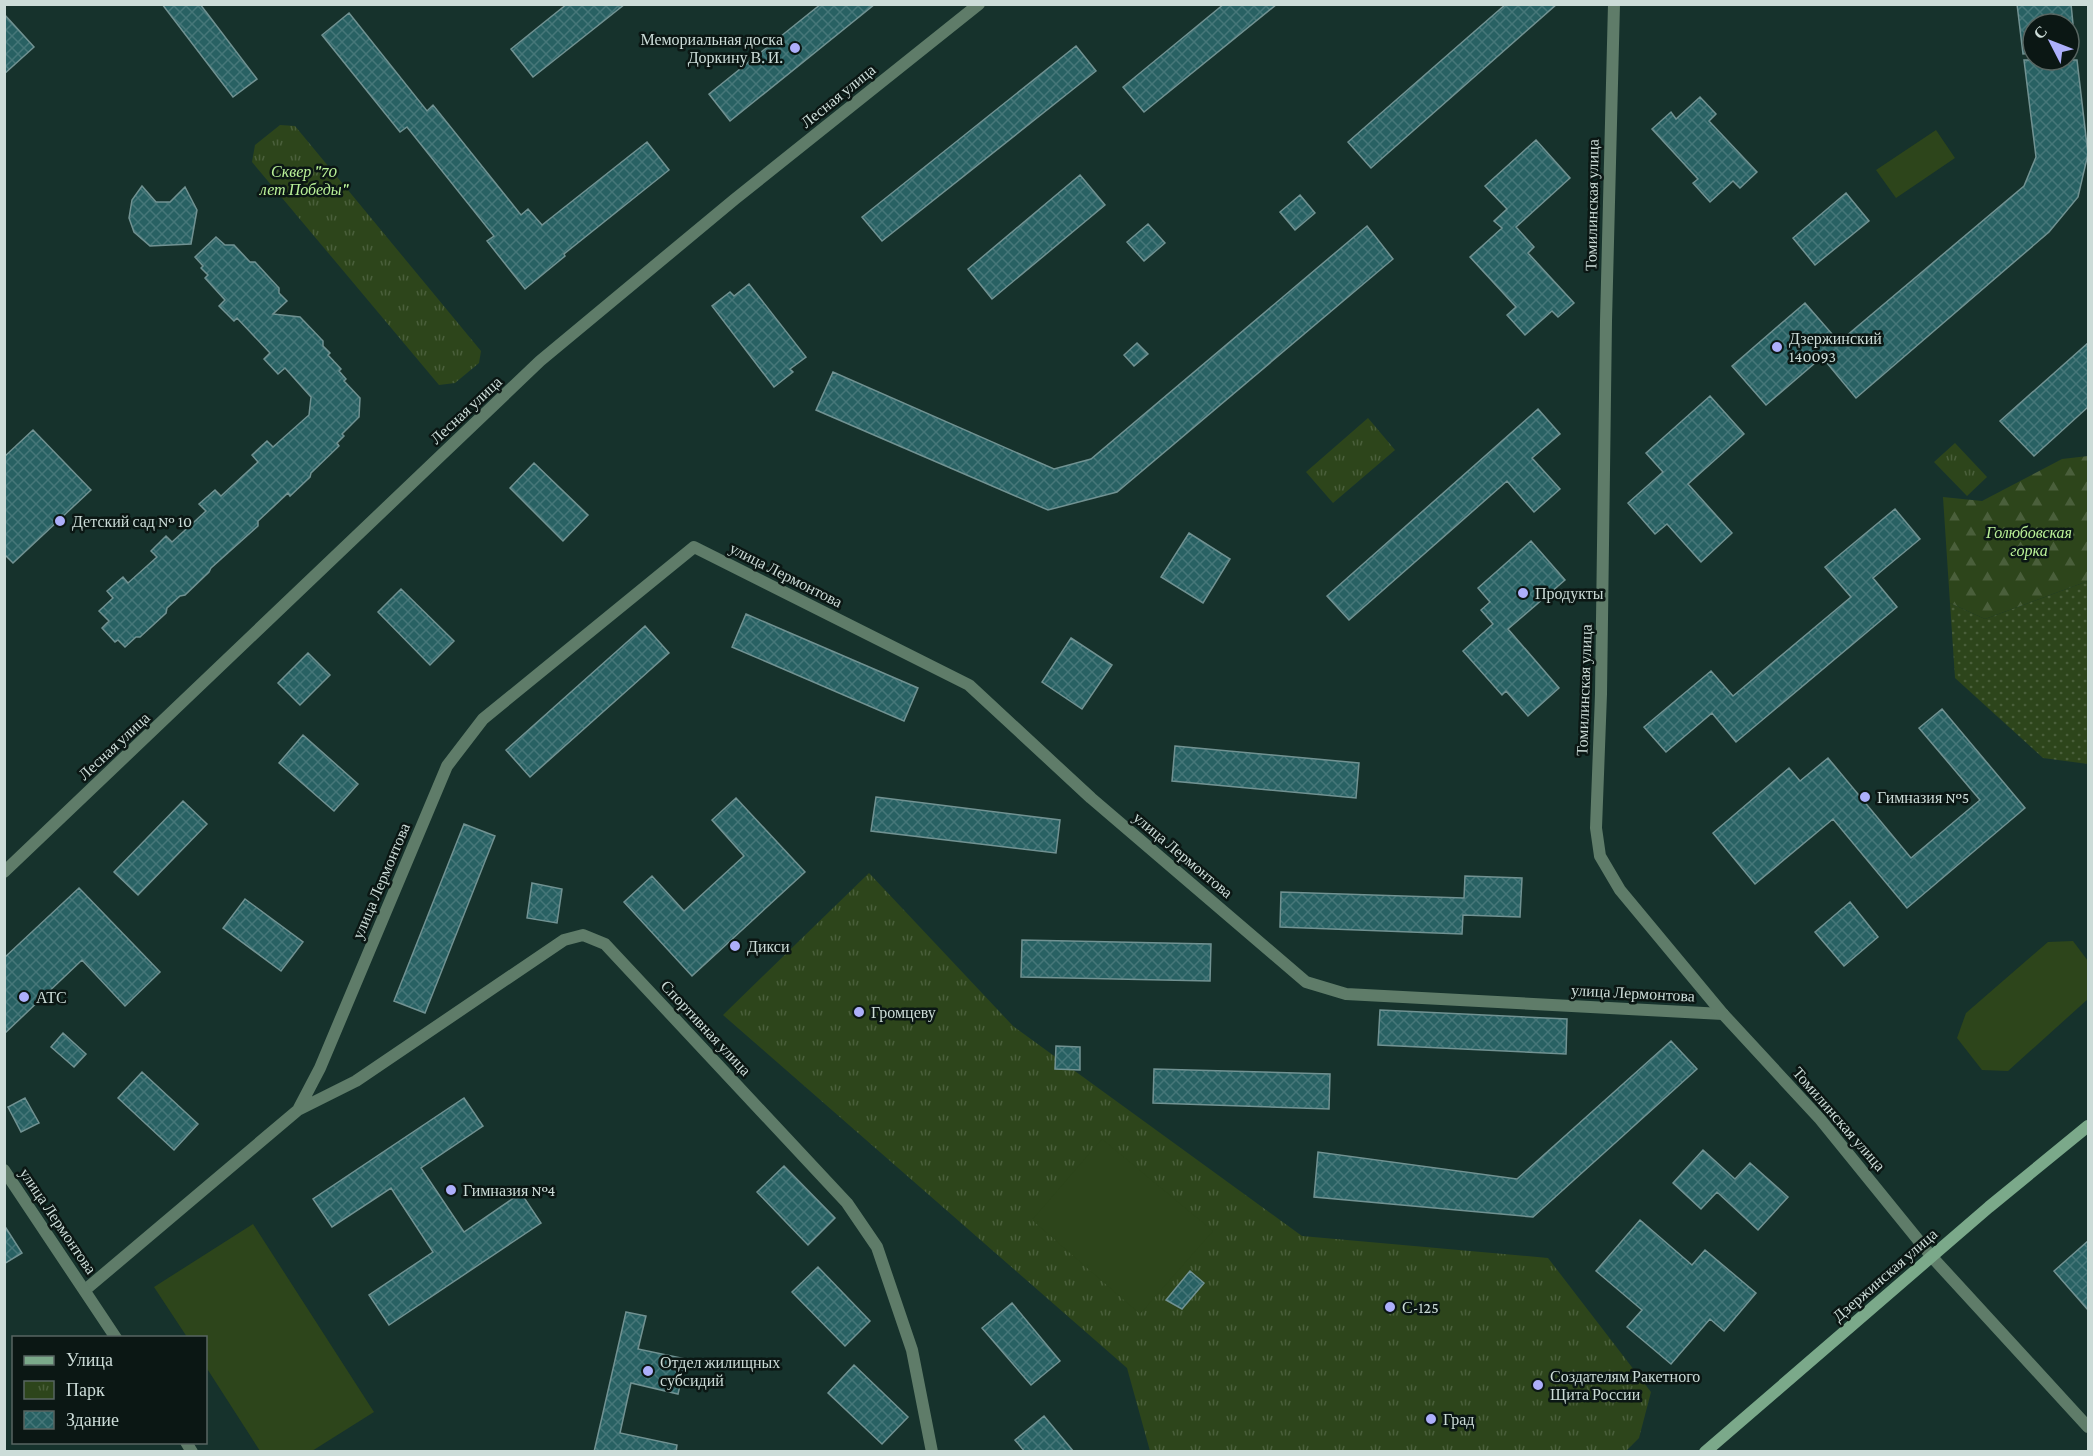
<svg xmlns="http://www.w3.org/2000/svg" width="2093" height="1456" viewBox="0 0 2093 1456" font-family="'Crimson Pro',serif">
<style>
.grass{fill:url(#grass-dots)}
.forest{fill:url(#forest-firs)}
.park{fill:url(#park-tufts)}
.garden{fill:#2d451b}
.building{fill:url(#building-cross-hatch);stroke:#719292;stroke-width:1.5}
.lines{fill:none;stroke-linecap:round;stroke-linejoin:round}
.minor{stroke:#5f7c69;stroke-width:12}
.tertiary{stroke:#5f7c69;stroke-width:12}
.secondary{stroke:#7ba98a;stroke-width:12}
.poi-dot{fill:#adaffb;stroke:#0b1714;stroke-width:2}
.labels{text-anchor:middle;dominant-baseline:central;stroke-width:5;stroke-linejoin:round;paint-order:stroke}
.poi-label{font-size:16px;fill:#ccdcd8;stroke:#0b1714;text-anchor:start}
.street-label{font-size:16px;fill:#ccdcd8;stroke:#0b1714}
.park-label{font-size:16px;font-style:italic;fill:#baf198;stroke:#0b1714}
</style>
<defs>
<pattern id="grass-dots" width="8" height="8" patternUnits="userSpaceOnUse" patternTransform="scale(1.5)"><rect width="8" height="8" fill="#2d451b"/><path d="M2 2h.1M6 6h.1" fill="none" stroke="#4a5f3b" stroke-width="1.8" stroke-linecap="round"/></pattern>
<pattern id="forest-firs" width="22" height="20" patternUnits="userSpaceOnUse" patternTransform="scale(1.5)"><rect width="22" height="20" fill="#2d451b"/><path d="M5 1l3.5 6h-7zM16 11l3.5 6h-7z" fill="#4a5f3b"/></pattern>
<pattern id="park-tufts" width="24" height="20" patternUnits="userSpaceOnUse" patternTransform="scale(1.5)"><rect width="24" height="20" fill="#2d451b"/><path d="M3 7l-1-3M5 7V3M7 7l1-3M15 17l-1-3M17 17v-4M19 17l1-3" fill="none" stroke="#4a5f3b"/></pattern>
<pattern id="building-cross-hatch" width="8" height="8" patternUnits="userSpaceOnUse" patternTransform="scale(1.5)"><rect width="8" height="8" fill="#286163"/><path d="M0 0l8 8M0 8l8-8" fill="none" stroke="#467779"/></pattern>
</defs>
<rect width="100%" height="100%" fill="#16322c"/>
<path class="grass" d="M2088,581V764L2043,758L1955,678L1950,603L1985,619Z"/>
<path class="forest" d="M2088,456V581L1985,619L1950,603L1943,497L1982,501L2062,459Z"/>
<path class="park" d="M280,125L295,126L481,351L479,363L455,383L439,385L252,162L255,145Z
M1368,418L1395,450L1333,503L1306,472Z
M1955,443L1987,477L1967,496L1934,462Z
M869,873L1013,1026L1302,1236L1548,1258L1651,1392L1639,1438L1625,1452L1150,1451L1127,1368L723,1015Z"/>
<path class="garden" d="M1936,130L1955,158L1896,198L1876,170Z
M2073,941L2088,961V999L2008,1071L1982,1070L1957,1038L1966,1013L2048,942Z
M1102,1139L1213,1231L1140,1314L1032,1220Z
M253,1224L374,1412L312,1451H260L206,1367V1338L187,1337L154,1287Z"/>
<path class="building" d="M162,4H200L257,79L233,97Z
M567,4H625L533,77L511,49Z
M821,4H875L730,121L709,94Z
M1224,4H1277L1144,112L1123,87Z
M1506,4H1557L1371,168L1348,142Z
M2017,4H2071L2073,24H2033V53L2023,54Z
M349,13L427,111L433,105L521,215L528,209L542,225L647,142L669,170L564,254L565,256L525,289L487,241L494,236L407,127L400,132L322,35Z
M4,14L34,47L4,74Z
M1076,46L1096,71L882,241L862,217Z
M2024,60H2077L2088,154L2078,197L2049,232L1856,398L1822,357L1766,405L1732,366L1805,303L1839,342L2024,186L2036,157Z
M1700,97L1716,114L1709,121L1757,172L1740,188L1733,181L1710,202L1693,183L1698,179L1652,129L1671,112L1676,119Z
M1536,140L1570,178L1516,227L1534,247L1528,253L1574,303L1558,317L1552,311L1525,335L1507,315L1516,307L1470,257L1502,228L1494,221L1507,209L1485,186Z
M1080,175L1105,205L992,299L968,269Z
M142,186L156,202H170L185,187L197,210L191,244L150,246L134,232L129,218L132,200Z
M1846,193L1869,221L1815,265L1793,238Z
M1300,195L1315,213L1295,230L1280,212Z
M1148,224L1165,243L1144,261L1127,242Z
M1367,226L1393,259L1117,492L1048,510L816,410L833,372L1054,469L1091,459Z
M216,237L225,245H234L250,262H255L279,288V293L287,301L273,314L300,317L323,341V346L330,353L328,355L341,369L339,371L346,379L344,381L360,398L359,417L342,434L344,436L337,443L339,446L311,473L310,477L290,496L288,493L258,521V526L211,568L209,572L185,595L180,596L167,608L166,613L140,637H136L125,647L118,640L115,642L102,628L109,621L99,611L113,598L107,591L123,577L128,583L157,557L151,551L166,536L172,542L206,511L199,504L215,490L221,496L258,462L252,455L267,441L273,447L309,415L311,397L285,368L278,374L264,359L270,353L237,318L234,321L219,306L225,300L205,278L208,275L201,268L203,266L195,257Z
M749,284L806,357L790,369L793,372L774,387L712,306L730,292L734,296Z
M1137,343L1148,354L1134,366L1124,355Z
M2088,343V407L2034,456L2000,421Z
M1710,396L1744,434L1688,484L1732,533L1701,562L1667,524L1655,534L1628,503L1663,472L1646,453Z
M1538,409L1560,434L1532,458L1560,489L1534,512L1507,481L1349,620L1327,596Z
M33,430L91,490L13,563L4,554V457Z
M534,463L588,515L563,541L510,488Z
M1895,509L1920,539L1873,578L1897,607L1736,742L1712,713L1666,752L1644,727L1711,671L1733,696L1851,597L1825,567Z
M1189,533L1230,559L1203,603L1161,577Z
M1531,541L1565,580L1508,629L1559,688L1528,716L1506,691L1502,695L1463,651L1493,624L1481,610L1490,602L1478,588Z
M401,589L454,641L430,665L378,612Z
M746,614L918,688L904,721L732,647Z
M645,626L669,653L530,777L506,750Z
M1071,638L1112,665L1082,709L1042,682Z
M308,653L330,675L300,705L278,683Z
M1942,709L2025,808L1907,908L1833,819L1755,884L1713,833L1789,768L1800,781L1828,758L1911,858L1980,800L1919,728Z
M303,735L358,784L334,811L279,763Z
M1175,746L1359,763L1356,798L1172,781Z
M876,797L1060,820L1056,853L871,831Z
M736,798L805,872L692,976L624,902L652,876L684,911L744,856L712,820Z
M183,801L207,824L138,895L114,872Z
M464,824L495,836L425,1013L394,1001Z
M1465,876L1522,878L1520,917L1463,915L1462,934L1280,927L1281,892L1464,898Z
M532,883L562,889L557,923L527,918Z
M79,888L160,972L125,1006L82,960L4,1034V958Z
M245,899L303,942L281,971L223,928Z
M1850,902L1878,937L1844,966L1815,932Z
M1022,940L1211,944L1210,981L1021,977Z
M1380,1010L1567,1019L1566,1054L1378,1045Z
M63,1033L86,1054L74,1067L51,1047Z
M1671,1041L1697,1069L1533,1217L1314,1197L1318,1152L1517,1179Z
M1056,1046L1080,1047V1070L1055,1069Z
M1154,1069L1330,1074L1329,1109L1153,1103Z
M142,1072L198,1124L174,1150L118,1098Z
M25,1098L39,1123L21,1132L8,1107Z
M464,1098L483,1126L421,1168L464,1232L521,1193L541,1223L389,1325L369,1295L433,1252L391,1188L332,1227L313,1199Z
M1703,1150L1735,1179L1750,1163L1788,1197L1758,1230L1717,1192L1701,1209L1673,1183Z
M784,1166L835,1218L808,1245L757,1192Z
M1640,1220L1692,1265L1705,1250L1756,1293L1724,1331L1710,1319L1671,1364L1627,1327L1642,1310L1596,1271Z
M4,1225L22,1253L4,1264Z
M2088,1241V1310L2054,1271Z
M818,1267L870,1321L845,1346L792,1292Z
M1190,1271L1204,1283L1182,1309L1166,1300Z
M1012,1303L1060,1361L1031,1385L982,1328Z
M626,1312L646,1316L638,1349L686,1359L678,1394L631,1383L620,1433L677,1445L676,1452H594Z
M854,1365L908,1417L882,1444L828,1393Z
M1044,1416L1074,1452H1025L1015,1440Z"/>
<g class="lines">
<path class="minor" d="M298,1110L356,1081L564,940L583,935L605,944L847,1203L877,1247L912,1350L932,1452
M1932,1257L2088,1427
M85,1290L298,1110L320,1068L447,766L483,719L694,547L969,685L1091,798L1306,982L1346,994L1723,1014"/>
<path class="tertiary" d="M1614,4L1606,321L1601,694L1596,828L1600,856L1620,890L1723,1014L1820,1119L1932,1257
M4,872L540,361L735,199L979,4
M4,1170L116,1338
M186,1442L192,1452"/>
<path class="secondary" d="M1705,1452L1989,1207L2088,1126"/>
</g>
<g class="poi-dot">
<circle cx="795" cy="48" r="6"/>
<circle cx="1777" cy="347" r="6"/>
<circle cx="60" cy="521" r="6"/>
<circle cx="1523" cy="593" r="6"/>
<circle cx="1865" cy="797" r="6"/>
<circle cx="735" cy="946" r="6"/>
<circle cx="24" cy="997" r="6"/>
<circle cx="859" cy="1012" r="6"/>
<circle cx="451" cy="1190" r="6"/>
<circle cx="1390" cy="1307" r="6"/>
<circle cx="648" cy="1371" r="6"/>
<circle cx="1538" cy="1385" r="6"/>
<circle cx="1431" cy="1419" r="6"/>
</g>
<g class="labels">
<g class="poi-label">
<text x="783" y="39" text-anchor="end">Мемориальная доска<tspan x="783" dy="18">Доркину В. И.</tspan></text>
<text x="1789" y="338">Дзержинский<tspan x="1789" dy="18">140093</tspan></text>
<text x="72" y="521">Детский сад № 10</text>
<text x="1535" y="593">Продукты</text>
<text x="1877" y="797">Гимназия №5</text>
<text x="747" y="946">Дикси</text>
<text x="36" y="997">АТС</text>
<text x="871" y="1012">Громцеву</text>
<text x="463" y="1190">Гимназия №4</text>
<text x="1402" y="1307">С-125</text>
<text x="660" y="1362">Отдел жилищных<tspan x="660" dy="18">субсидий</tspan></text>
<text x="1550" y="1376">Создателям Ракетного<tspan x="1550" dy="18">Щита России</tspan></text>
<text x="1443" y="1419">Град</text>
</g>
<g class="street-label">
<text transform="translate(838 96) rotate(-39)">Лесная улица</text>
<text transform="translate(1592 205) rotate(-89)">Томилинская улица</text>
<text transform="translate(466 410) rotate(-43)">Лесная улица</text>
<text transform="translate(786 575) rotate(27)">улица Лермонтова</text>
<text transform="translate(1584 690) rotate(-88)">Томилинская улица</text>
<text transform="translate(114 746) rotate(-43)">Лесная улица</text>
<text transform="translate(1183 855) rotate(40)">улица Лермонтова</text>
<text transform="translate(381 881) rotate(-67)">улица Лермонтова</text>
<text transform="translate(1633 993) rotate(3)">улица Лермонтова</text>
<text transform="translate(706 1028) rotate(47)">Спортивная улица</text>
<text transform="translate(1839 1119) rotate(49)">Томилинская улица</text>
<text transform="translate(58 1221) rotate(56)">улица Лермонтова</text>
<text transform="translate(1885 1275) rotate(-41)">Дзержинская улица</text>
</g>
<g class="park-label">
<text x="304" y="171">Сквер "70<tspan x="304" dy="18">лет Победы"</tspan></text>
<text x="2029" y="532">Голюбовская<tspan x="2029" dy="18">горка</tspan></text>
</g>
</g>
<rect width="2093" height="1456" fill="none" stroke="#ccdcd8" stroke-width="12"/>
<rect x="12" y="1336" width="195" height="108" fill="#0b1714" stroke="#586662" stroke-width="1.5"/>
<rect x="24" y="1356" width="30" height="9" fill="#7ba98a" stroke="#586662" stroke-width="1.5"/>
<text x="66" y="1366" font-size="18" fill="#ccdcd8">Улица</text>
<rect x="24" y="1381" width="30" height="18" fill="url(#park-tufts)" stroke="#586662" stroke-width="1.5"/>
<text x="66" y="1396" font-size="18" fill="#ccdcd8">Парк</text>
<rect x="24" y="1411" width="30" height="18" fill="url(#building-cross-hatch)" stroke="#586662" stroke-width="1.5"/>
<text x="66" y="1426" font-size="18" fill="#ccdcd8">Здание</text>
<g transform="translate(2051 42) rotate(312)"><circle r="28" fill="#0b1714" stroke="#586662" stroke-width="1.5"/>
<path d="M0-4.5L10 22L0 15L-10 22Z" fill="#adaffb"/>
<text y="-9" font-size="16" font-weight="bold" text-anchor="middle" fill="#ccdcd8">С</text>
</g>
</svg>
